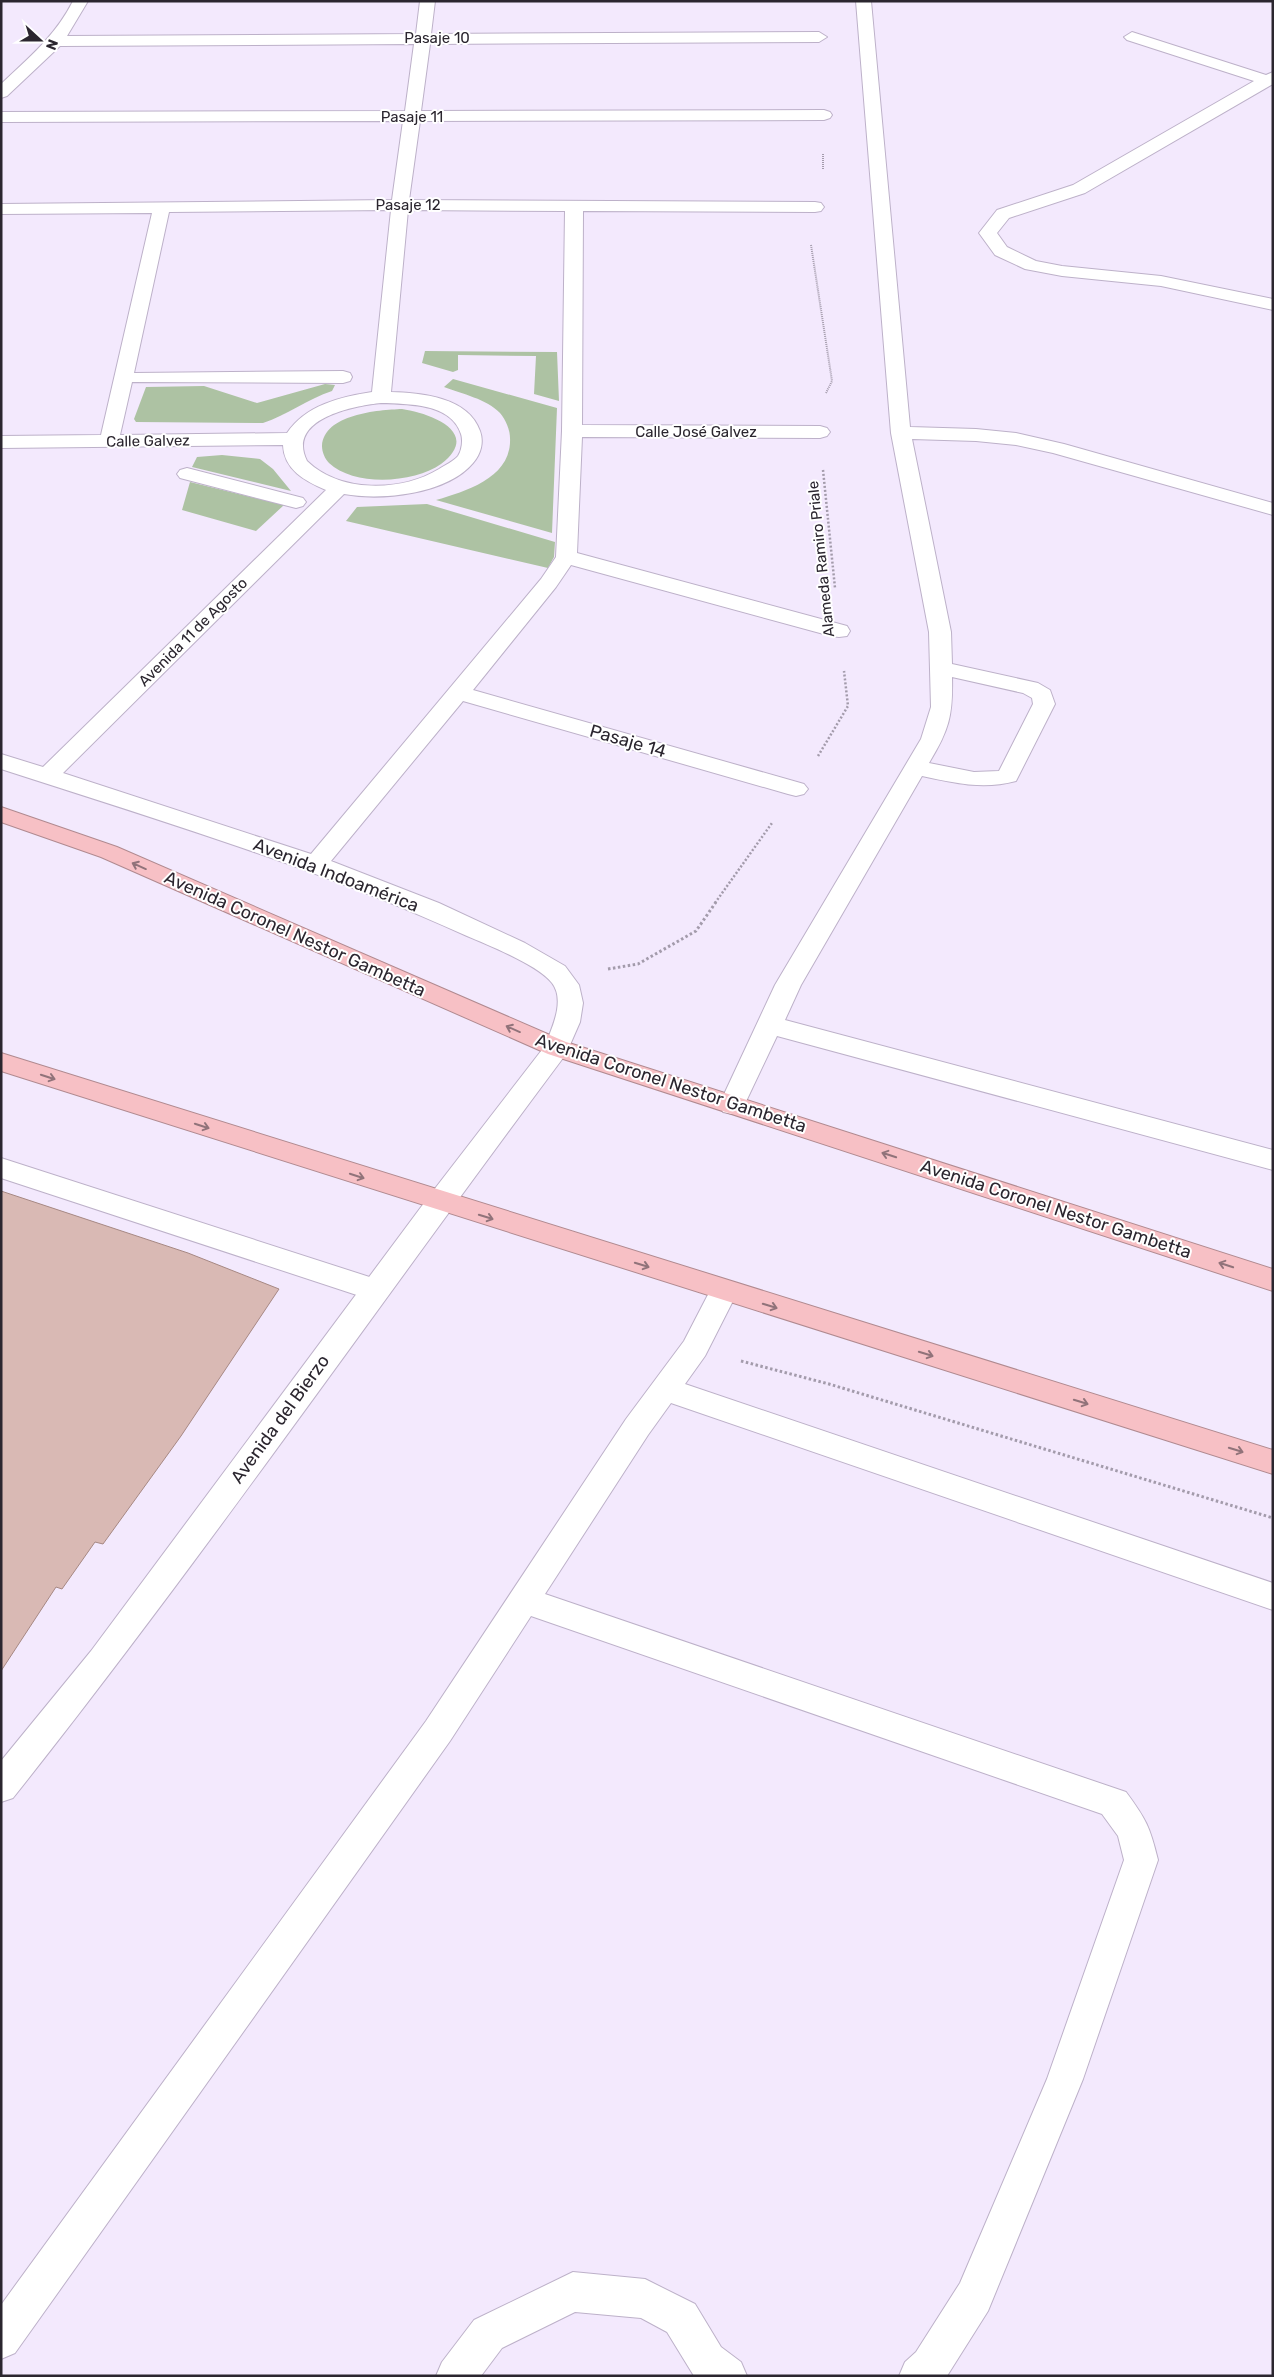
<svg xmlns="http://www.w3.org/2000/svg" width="1274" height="2377" viewBox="0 0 1274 2377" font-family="Rubik,sans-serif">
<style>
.green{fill:#adc2a3}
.building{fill:#d9b9b4;stroke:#a68883}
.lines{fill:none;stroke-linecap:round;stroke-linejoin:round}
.lane-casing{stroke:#bdb1c9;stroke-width:2}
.street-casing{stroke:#bdb1c9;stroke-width:2}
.secondary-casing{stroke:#bdb1c9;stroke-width:2}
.highway-casing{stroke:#b08a90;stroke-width:2}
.path-far2{stroke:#a39bab;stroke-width:2;stroke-dasharray:1 1;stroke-linecap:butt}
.path-far1{stroke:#a39bab;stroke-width:2.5;stroke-dasharray:2 2;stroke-linecap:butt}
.path{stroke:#a39bab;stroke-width:3;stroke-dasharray:2.5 2.5;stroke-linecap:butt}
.lane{fill:#fff;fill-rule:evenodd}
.street{fill:#fff;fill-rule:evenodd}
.secondary{fill:#fff;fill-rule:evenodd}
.highway{fill:#f7c0c5;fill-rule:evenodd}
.oneway{stroke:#91737a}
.labels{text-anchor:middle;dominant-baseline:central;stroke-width:4;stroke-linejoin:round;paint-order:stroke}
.far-street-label{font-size:15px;fill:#2b262f;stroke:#fff}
.street-label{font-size:18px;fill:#2b262f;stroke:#fff}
</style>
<rect width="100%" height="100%" fill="#f3e9fd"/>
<path class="green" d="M425,351L557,352L559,401L534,394L536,356L458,355V370L453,372L422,363Z
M453,379L557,408L552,533L436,500C467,491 512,477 510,438C510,430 506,420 500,413C487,399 462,394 444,387Z
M325,384L335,385L332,391C308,399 287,415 263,423L136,422L134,419L146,387L204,386L257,403Z
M402,409C429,413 483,432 441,464C415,483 354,487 329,463C325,459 322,452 322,446C324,414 378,410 402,409Z
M222,455L260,459L273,469L291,491L192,467L197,457Z
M190,482L284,505L256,531L182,510Z
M427,504L555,542L554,557L548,568L346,521L357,507Z"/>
<path class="building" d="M1,1191L188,1253L279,1289L181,1436L103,1544L95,1542L62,1589L56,1587L1,1671Z"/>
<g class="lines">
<g class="lane-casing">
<path id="lane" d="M856,1H871L910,427L976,429L1016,433L1064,444L1273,503V515L1053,453L1016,445L976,441L912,439L951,632L952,664L1038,683L1050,690L1055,704L1016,781C983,790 955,783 922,776L801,985L785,1020L1273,1150V1170L777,1036L741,1112L732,1114L723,1112L719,1105L775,985L921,739L931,707L929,632L891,433ZM952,677L1023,693L1032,698L1033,704L999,771L974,772L929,763C949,730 953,716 952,677Z
M1132,32L1266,75L1273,72V84L1085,193L1009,218L997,233L1007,247L1036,261L1062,266L1161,276L1273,299V310L1161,286L1062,276L1025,269L995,255L979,233L997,210L1073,185L1254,81L1127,40L1124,37Z
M1,1158L385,1282L389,1290L385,1298L375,1301L1,1178Z
M724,1280L734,1283L738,1291L705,1356L685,1384L1273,1583V1610L671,1403L648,1435L545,1594L1126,1792C1146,1819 1150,1827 1158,1860L1083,2079L988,2311L947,2376H899L905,2362L916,2352L960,2283L1047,2079L1124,1860L1118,1836L1102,1814L531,1616L450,1741L15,2353L1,2359V2305L426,1721L626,1419L684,1341L714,1283Z
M573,2272L645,2279L695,2304L721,2347L741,2362L747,2376H694L667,2332L641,2318L575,2312L502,2348L481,2376H436L442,2362L474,2320Z"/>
</g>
<g class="street-casing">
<path id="street" d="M73,1H88L67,36L416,34L420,1H435L431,34L819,32L827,37L819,42L430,44L421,111L824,110L830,112L832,115L830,118L824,120L420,121L409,200L815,202L821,203L824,207L821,211L815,212L583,211L582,425L820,426L827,428L830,432L827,436L820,438L582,437L577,553L847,626L850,631L847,636L839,637L831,636L571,565L556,587L473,690L804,784L808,789L804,794L796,796L788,794L463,701L331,861L439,903L525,943L565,966L579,985L583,1003L580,1022L566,1054L557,1057L548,1054L544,1048C551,1030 566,1001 552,983C538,965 488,945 467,936C316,867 158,820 1,769V754L43,767L326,490C305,481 284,470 283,445L1,448V436L101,435L152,213L1,214V204L392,200L403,121L1,122V112L405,111L414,44L60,46L7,96L1,98V84C29,58 56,35 73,1ZM391,210L372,392C340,397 306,405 287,433L120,435L132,382L343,383L350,381L352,377L350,373L343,371L134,373L169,212ZM408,210L565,211L562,431L556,557L541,579L311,854L63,773L344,494C382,501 447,494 473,463C481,454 484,442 480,431C468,397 422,393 391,392ZM381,403C408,404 451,403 461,434C463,440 462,450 458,456C454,461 445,465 439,469C401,492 340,493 307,461C286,419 353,406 381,403Z
M187,468L303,498L306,502L303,506L296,508L180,478L177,474L180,470Z"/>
</g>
<g class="secondary-casing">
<path id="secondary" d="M557,1039L566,1042L570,1048L566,1054C381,1301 205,1556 13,1798L1,1802V1761L91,1651L430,1195L548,1042Z"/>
</g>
<g class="highway-casing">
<path id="highway" d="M1,807L117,847L566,1042L1273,1269V1291L548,1054L101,857L1,822Z
M1,1053L1273,1450V1474L1,1071Z"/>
</g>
<path class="path-far2" d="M823,154V170
M811,245L832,381L826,393"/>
<path class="path-far1" d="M823,470L835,588
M818,756L848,706L844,671
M715,903L772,823"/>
<path class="path" d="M608,969L638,964L696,931L716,902
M741,1361L829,1384L1273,1518"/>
<use href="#lane" class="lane"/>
<use href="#street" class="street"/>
<use href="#secondary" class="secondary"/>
<use href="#highway" class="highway"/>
</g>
<defs><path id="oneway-shaft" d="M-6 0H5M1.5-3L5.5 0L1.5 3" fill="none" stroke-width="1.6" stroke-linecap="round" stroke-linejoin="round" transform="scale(1.25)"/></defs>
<g class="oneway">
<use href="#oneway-shaft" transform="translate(139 866) rotate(-156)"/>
<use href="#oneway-shaft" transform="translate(513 1029) rotate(-156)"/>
<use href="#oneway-shaft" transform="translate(48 1077) rotate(18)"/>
<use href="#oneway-shaft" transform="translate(202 1126) rotate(18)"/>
<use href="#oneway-shaft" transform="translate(889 1155) rotate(-162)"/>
<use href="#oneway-shaft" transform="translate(357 1176) rotate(18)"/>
<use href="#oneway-shaft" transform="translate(486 1217) rotate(17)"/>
<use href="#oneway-shaft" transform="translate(642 1265) rotate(17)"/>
<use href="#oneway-shaft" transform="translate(1226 1265) rotate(-162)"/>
<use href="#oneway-shaft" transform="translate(770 1306) rotate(17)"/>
<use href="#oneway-shaft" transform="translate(926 1354) rotate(17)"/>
<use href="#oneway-shaft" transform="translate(1081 1402) rotate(17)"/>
<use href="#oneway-shaft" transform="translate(1236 1450) rotate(17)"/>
</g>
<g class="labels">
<g class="far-street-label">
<text x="437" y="38">Pasaje 10</text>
<text x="412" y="117">Pasaje 11</text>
<text x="408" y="205">Pasaje 12</text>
<text x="696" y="432">Calle José Galvez</text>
<text transform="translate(148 441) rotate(-1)">Calle Galvez</text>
<text transform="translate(821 559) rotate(-96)">Alameda Ramiro Priale</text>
<text transform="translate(193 632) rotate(-45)">Avenida 11 de Agosto</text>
</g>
<g class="street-label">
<text transform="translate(628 741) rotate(16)">Pasaje 14</text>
<text transform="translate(336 875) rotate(21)">Avenida Indoamérica</text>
<text transform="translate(295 934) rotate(24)">Avenida Coronel Nestor Gambetta</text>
<text transform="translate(671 1083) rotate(18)">Avenida Coronel Nestor Gambetta</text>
<text transform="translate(1056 1209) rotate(18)">Avenida Coronel Nestor Gambetta</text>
<text transform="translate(280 1419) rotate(-54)">Avenida del Bierzo</text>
</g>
</g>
<rect width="1274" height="2377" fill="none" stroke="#2b262f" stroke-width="5"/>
<g transform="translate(40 40) rotate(111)" stroke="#ffffff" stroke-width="4" paint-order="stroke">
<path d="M0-4L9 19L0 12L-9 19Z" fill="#2b262f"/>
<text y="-8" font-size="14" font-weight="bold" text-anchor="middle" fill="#2b262f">N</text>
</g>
</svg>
